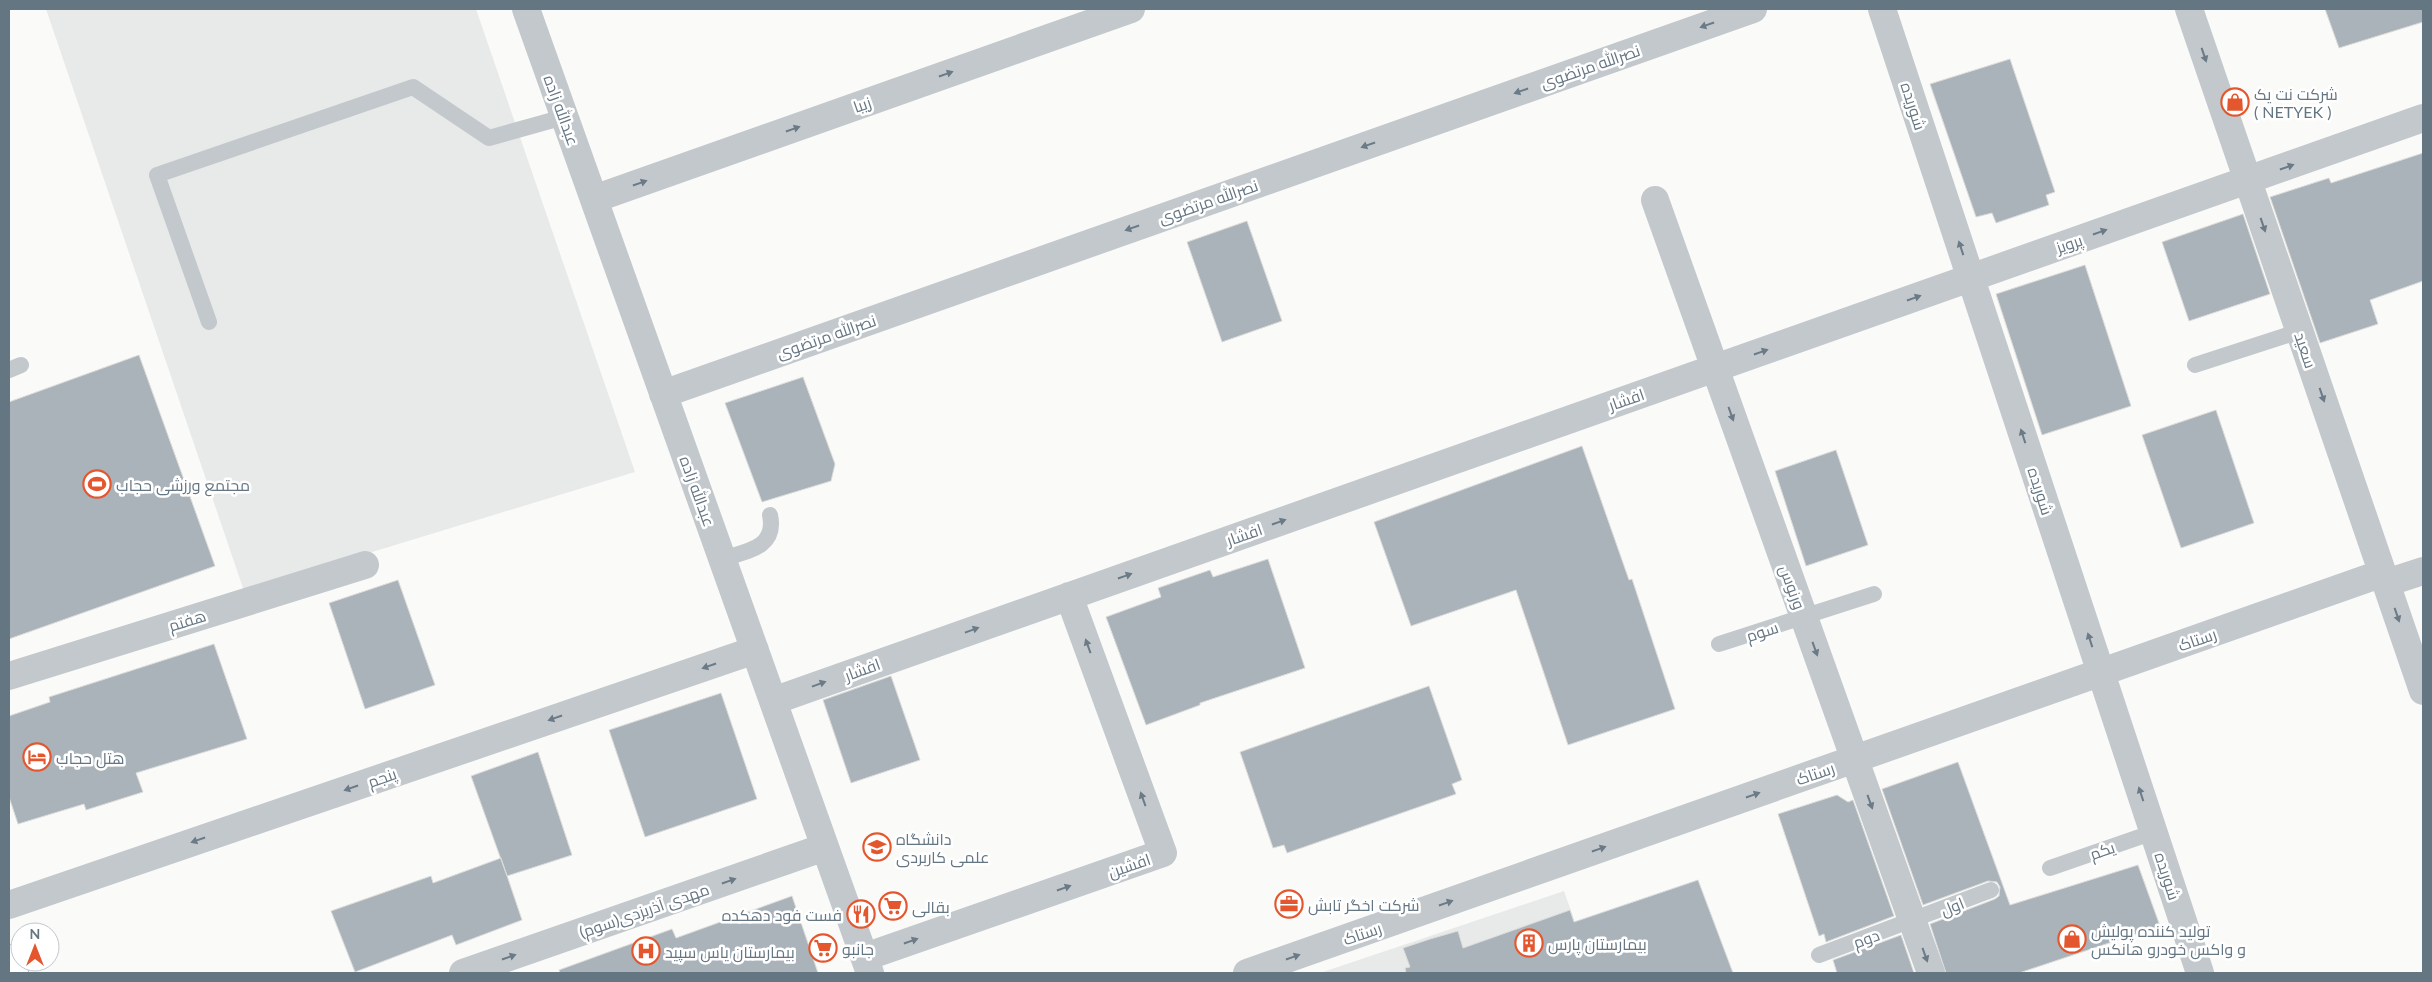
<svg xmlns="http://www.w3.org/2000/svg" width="2432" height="982" viewBox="0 0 2432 982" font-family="Lato,Cairo,sans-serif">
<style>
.built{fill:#e8e9e9}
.building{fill:#aab3b9;stroke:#dcdcda}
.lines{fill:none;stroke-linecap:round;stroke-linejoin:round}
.secondary-casing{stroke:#b3babf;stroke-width:30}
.service{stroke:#c3c8cc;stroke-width:16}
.minor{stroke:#c3c8cc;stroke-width:28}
.secondary{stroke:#fff;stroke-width:28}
.oneway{fill:#6a7a87}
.labels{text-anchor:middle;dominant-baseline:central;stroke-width:5;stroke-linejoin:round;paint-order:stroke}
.street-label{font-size:16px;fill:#657683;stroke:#fff}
.poi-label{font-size:16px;fill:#657683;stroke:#fff;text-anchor:start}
</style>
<rect width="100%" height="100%" fill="#fafaf8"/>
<path class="built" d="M46,9H476L635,472L244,591Z
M1564,891L1593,973H1320Z"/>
<path class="building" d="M2325,9H2423V22L2339,48Z
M2010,59L2055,192L2046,195L2049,205L1996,223L1992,213L1976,217L1930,84Z
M2423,153V281L2370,300L2378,324L2320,343L2270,197L2329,178L2331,183Z
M2243,214L2270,294L2189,321L2162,242Z
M1247,221L1282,321L1222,342L1187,242Z
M2085,265L2131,406L2042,435L1996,294Z
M139,355L215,566L9,639V402Z
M803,377L835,464L831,481L762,502L725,403Z
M2216,410L2254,523L2181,548L2142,435Z
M1582,446L1629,580L1632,579L1675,709L1568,745L1516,590L1411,626L1374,522Z
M1836,450L1868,545L1806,566L1775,471Z
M1268,559L1305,668L1200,703V705L1146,725L1106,617L1161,597L1158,588L1210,570L1213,577Z
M398,580L435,685L365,709L329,603Z
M214,644L247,739L136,773L143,792L86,810L84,804L18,824L9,797V716L50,702L49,697Z
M891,676L920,760L851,783L823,700Z
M1429,686L1462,780L1452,784L1456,794L1287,853L1284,845L1273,848L1240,752Z
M721,693L757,799L645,837L609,730Z
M538,752L572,855L507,876L471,776Z
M1958,762L2010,905L2138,865L2160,926L2019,973H1946L1930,924L1995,899L1999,896L2000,887L1997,882L1988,881L1923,905L1882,789Z
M1837,795L1848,802L1853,800L1894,916L1826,942L1824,934L1819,936L1778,814Z
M501,858L522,920L456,945L452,935L355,972L331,911L431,876L433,883Z
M1698,880L1733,973H1406L1405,968L1410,967L1403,948L1430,939L1458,931L1463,948L1570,910L1574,922Z
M792,896L818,973H560L559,970L672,929L676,938Z
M1901,935L1914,973H1837L1833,960Z"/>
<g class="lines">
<g class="secondary-casing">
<path id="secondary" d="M9,959L14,973"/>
</g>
<path class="service" d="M209,322L157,175L413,87L489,138L564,117
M2195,365L2300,331
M9,370L21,365
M722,559C747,551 777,548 770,515
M1719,644L1874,594
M2050,868L2154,832
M1819,955L1991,890"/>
<path class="minor" d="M526,9L870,973
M1882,9L2200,973
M2189,9L2423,691
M594,199L1131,9
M1655,200L1931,973
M663,394L1753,9
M2386,583L2423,571
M9,676L365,565
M773,701L2423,118
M9,905L755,650
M865,957L1163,853L1069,596
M463,973L825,847
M1247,973L2383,573"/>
<use href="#secondary" class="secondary"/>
</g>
<defs><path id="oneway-solid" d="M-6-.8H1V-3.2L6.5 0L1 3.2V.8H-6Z" transform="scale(1.25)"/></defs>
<g class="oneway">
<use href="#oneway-solid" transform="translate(1707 25) rotate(161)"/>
<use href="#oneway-solid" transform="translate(2204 55) rotate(71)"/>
<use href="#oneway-solid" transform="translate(946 74) rotate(-19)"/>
<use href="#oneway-solid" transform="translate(1521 91) rotate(161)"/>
<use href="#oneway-solid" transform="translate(793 129) rotate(-19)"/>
<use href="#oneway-solid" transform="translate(1368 145) rotate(161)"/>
<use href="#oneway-solid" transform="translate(2287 167) rotate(-19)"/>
<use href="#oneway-solid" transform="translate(640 183) rotate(-19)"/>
<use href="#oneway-solid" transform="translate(2263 225) rotate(71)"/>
<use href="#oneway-solid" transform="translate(1132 228) rotate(161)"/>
<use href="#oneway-solid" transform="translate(2100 232) rotate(-19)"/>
<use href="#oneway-solid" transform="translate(1961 248) rotate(-108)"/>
<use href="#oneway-solid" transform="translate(1914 298) rotate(-19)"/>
<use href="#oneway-solid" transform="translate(1761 352) rotate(-19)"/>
<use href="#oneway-solid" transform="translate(2322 395) rotate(71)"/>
<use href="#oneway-solid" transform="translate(1731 414) rotate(70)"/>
<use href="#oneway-solid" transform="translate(2023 436) rotate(-108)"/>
<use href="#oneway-solid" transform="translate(1279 522) rotate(-19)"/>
<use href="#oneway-solid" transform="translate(1125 576) rotate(-19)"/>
<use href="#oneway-solid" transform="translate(2397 615) rotate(71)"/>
<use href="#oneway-solid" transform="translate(972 630) rotate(-20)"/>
<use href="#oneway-solid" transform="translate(2090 640) rotate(-108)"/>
<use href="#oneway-solid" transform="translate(1088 646) rotate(-110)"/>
<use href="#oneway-solid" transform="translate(1815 649) rotate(70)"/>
<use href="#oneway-solid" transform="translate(709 666) rotate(161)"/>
<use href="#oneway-solid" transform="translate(819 684) rotate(-20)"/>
<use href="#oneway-solid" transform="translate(555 718) rotate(161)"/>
<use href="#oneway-solid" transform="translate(351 788) rotate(161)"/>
<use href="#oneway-solid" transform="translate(2141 794) rotate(-108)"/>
<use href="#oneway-solid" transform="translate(1753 795) rotate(-19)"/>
<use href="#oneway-solid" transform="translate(1143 799) rotate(-110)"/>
<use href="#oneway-solid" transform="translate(1870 802) rotate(70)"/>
<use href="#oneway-solid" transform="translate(198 840) rotate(161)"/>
<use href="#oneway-solid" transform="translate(1599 849) rotate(-19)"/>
<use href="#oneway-solid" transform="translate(729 881) rotate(-19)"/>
<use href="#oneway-solid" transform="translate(1064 888) rotate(-19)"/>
<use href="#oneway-solid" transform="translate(1446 903) rotate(-19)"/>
<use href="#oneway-solid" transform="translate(911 941) rotate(-19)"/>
<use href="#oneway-solid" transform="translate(1925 955) rotate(70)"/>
<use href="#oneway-solid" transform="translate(509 957) rotate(-19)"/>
<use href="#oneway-solid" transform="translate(1293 957) rotate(-19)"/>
</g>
<defs>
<g id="shop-ring" transform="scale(1.4375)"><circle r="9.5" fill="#fff" stroke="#e4572e" stroke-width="1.5"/><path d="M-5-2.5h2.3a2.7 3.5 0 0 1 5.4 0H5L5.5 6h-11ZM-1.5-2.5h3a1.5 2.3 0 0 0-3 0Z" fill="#e4572e"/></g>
<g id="stadium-ring" transform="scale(1.4375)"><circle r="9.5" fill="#fff" stroke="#e4572e" stroke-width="1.5"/><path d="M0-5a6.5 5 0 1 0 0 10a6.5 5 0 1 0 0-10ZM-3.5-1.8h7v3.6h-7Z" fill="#e4572e"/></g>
<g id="hotel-ring" transform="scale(1.4375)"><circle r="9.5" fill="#fff" stroke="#e4572e" stroke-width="1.5"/><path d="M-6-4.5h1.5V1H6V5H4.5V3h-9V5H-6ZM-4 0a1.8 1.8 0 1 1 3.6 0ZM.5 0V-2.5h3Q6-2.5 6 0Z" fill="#e4572e"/></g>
<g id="university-ring" transform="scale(1.4375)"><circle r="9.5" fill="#fff" stroke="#e4572e" stroke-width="1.5"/><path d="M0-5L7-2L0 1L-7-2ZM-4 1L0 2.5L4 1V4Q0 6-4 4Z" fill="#e4572e"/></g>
<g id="office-ring" transform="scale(1.4375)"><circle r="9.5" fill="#fff" stroke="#e4572e" stroke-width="1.5"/><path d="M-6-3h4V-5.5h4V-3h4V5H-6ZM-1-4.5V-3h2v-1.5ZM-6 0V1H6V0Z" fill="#e4572e"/></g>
<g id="supermarket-ring" transform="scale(1.4375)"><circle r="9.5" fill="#fff" stroke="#e4572e" stroke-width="1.5"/><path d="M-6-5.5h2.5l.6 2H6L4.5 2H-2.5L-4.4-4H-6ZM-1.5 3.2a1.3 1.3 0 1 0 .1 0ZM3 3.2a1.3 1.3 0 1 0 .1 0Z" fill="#e4572e"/></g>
<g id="restaurant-ring" transform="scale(1.4375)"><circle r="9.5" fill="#fff" stroke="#e4572e" stroke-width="1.5"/><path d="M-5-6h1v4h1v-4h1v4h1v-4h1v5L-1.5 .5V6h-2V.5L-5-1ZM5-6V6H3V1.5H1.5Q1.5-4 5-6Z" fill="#e4572e"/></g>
<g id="building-ring" transform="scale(1.4375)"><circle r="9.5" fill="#fff" stroke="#e4572e" stroke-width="1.5"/><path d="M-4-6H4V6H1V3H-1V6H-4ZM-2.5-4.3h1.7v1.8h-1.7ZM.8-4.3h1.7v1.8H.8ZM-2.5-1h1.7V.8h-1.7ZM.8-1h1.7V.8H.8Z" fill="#e4572e"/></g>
<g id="hospital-ring" transform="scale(1.4375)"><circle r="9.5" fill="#fff" stroke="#e4572e" stroke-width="1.5"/><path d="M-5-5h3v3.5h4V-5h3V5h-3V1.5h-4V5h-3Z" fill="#e4572e"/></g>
</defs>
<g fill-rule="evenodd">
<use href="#shop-ring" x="2235" y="102"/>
<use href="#stadium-ring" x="97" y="484"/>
<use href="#hotel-ring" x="37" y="757"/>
<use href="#university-ring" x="877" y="847"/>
<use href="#office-ring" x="1289" y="904"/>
<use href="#supermarket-ring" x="893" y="906"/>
<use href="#restaurant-ring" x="861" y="914"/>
<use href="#shop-ring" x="2072" y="939"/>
<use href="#building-ring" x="1529" y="943"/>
<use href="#supermarket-ring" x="823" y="948"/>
<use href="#hospital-ring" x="646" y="951"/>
</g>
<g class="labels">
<g class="street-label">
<text transform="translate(1590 66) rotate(-19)">نصرالله مرتضوی</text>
<text transform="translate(862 104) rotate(-19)">زیبا</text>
<text transform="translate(1914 106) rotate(72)">شوریده</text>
<text transform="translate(562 110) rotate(70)">عبدالله زاده</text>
<text transform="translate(1208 201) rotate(-19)">نصرالله مرتضوی</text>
<text transform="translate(2069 243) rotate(-19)">پرویز</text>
<text transform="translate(826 336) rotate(-19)">نصرالله مرتضوی</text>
<text transform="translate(2306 350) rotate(71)">سعید</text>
<text transform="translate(1626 399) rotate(-19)">افشار</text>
<text transform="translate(698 491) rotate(70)">عبدالله زاده</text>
<text transform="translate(2041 491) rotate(72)">شوریده</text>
<text transform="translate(1244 534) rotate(-19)">افشار</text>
<text transform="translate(1793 587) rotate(70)">ورنوس</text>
<text transform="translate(187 620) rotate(-17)">هفتم</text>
<text transform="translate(1762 631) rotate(-18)">سوم</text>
<text transform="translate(2197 639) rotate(-19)">رستاک</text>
<text transform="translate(862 669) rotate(-20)">افشار</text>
<text transform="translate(1815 773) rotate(-19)">رستاک</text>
<text transform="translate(382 777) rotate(-19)">پنجم</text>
<text transform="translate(2102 850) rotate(-19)">یکم</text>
<text transform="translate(1129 865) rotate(-19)">افشین</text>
<text transform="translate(2168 876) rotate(72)">شوریده</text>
<text transform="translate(1952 906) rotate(-22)">اول</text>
<text transform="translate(644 910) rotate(-19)">مهدی آذریزدی(سوم)</text>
<text transform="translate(1362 933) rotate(-19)">رستاک</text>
<text transform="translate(1866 938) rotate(-20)">دوم</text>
</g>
<g class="poi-label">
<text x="2254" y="93">شرکت نت یک<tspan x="2254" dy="18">( NETYEK )</tspan></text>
<text x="116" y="484">مجتمع ورزشی حجاب</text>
<text x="56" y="757">هتل حجاب</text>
<text x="896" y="838">دانشگاه<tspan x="896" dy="18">علمی کاربردی</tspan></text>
<text x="1308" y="904">شرکت اخگر تابش</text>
<text x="912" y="906">بقالی</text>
<text x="842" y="914" text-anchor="end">فست فود دهکده</text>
<text x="2091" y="930">تولید کننده پولیش<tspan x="2091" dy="18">و واکس خودرو هانکس</tspan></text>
<text x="1548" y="943">بیمارستان پارس</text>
<text x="842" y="948">جانبو</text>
<text x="665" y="951">بیمارستان یاس سپید</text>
</g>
</g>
<rect width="2432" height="982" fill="none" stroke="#657683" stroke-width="20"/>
<g transform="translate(35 947)"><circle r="24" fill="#ffffff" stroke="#c1c8cd"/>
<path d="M0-4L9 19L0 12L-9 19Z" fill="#e4572e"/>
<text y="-8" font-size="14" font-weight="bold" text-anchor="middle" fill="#657683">N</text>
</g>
</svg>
